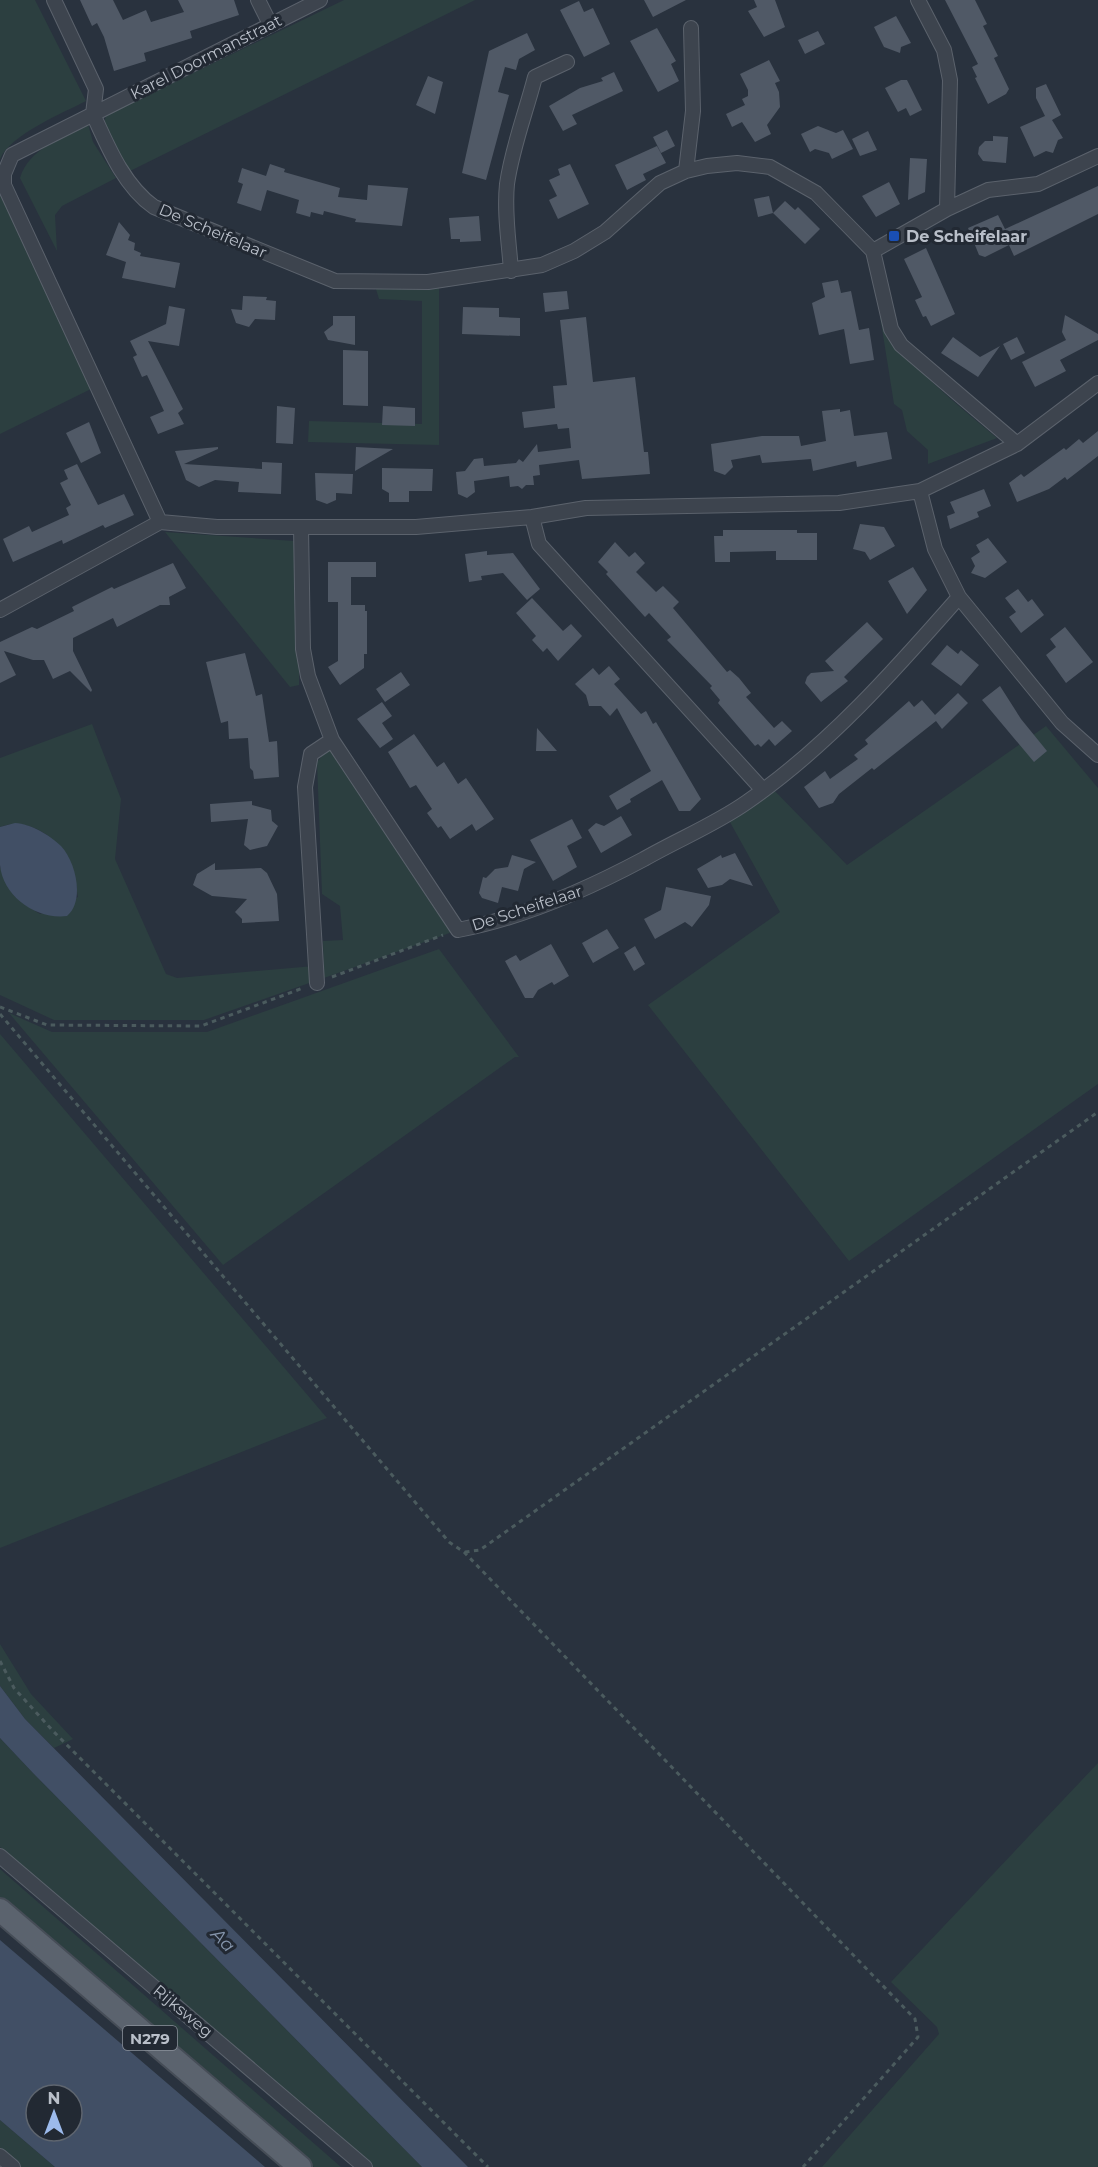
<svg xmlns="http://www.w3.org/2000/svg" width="1098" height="2167" viewBox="0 0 1098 2167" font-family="Montserrat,sans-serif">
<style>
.green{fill:#2c3f40}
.water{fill:#414f65;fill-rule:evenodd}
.building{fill:#505966}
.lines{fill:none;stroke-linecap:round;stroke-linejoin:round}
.minor-casing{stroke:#5b626c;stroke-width:16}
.primary-casing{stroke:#464d57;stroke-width:26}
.path{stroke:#4b5b5e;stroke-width:3;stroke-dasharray:4.5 4.5;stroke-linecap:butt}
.minor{stroke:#3d444e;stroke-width:14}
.primary{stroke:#5b636e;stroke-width:22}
.transit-dot{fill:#1a4fb4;stroke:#222933;stroke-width:2}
.labels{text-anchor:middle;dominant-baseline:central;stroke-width:6;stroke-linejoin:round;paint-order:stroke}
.shield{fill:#222933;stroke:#8c929c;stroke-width:1.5}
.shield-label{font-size:15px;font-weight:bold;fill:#b9bfc9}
.street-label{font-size:16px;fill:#b9bfc9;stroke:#222933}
.poi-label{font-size:16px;font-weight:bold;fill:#b9bfc9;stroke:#222933;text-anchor:start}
.water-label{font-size:18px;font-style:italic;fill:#8595ac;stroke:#222933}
</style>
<rect width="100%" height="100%" fill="#29323e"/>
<path class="green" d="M0,0H35L86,101C63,113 11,134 0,159Z
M344,0H475L128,172L104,123L107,112L158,90Z
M88,124L93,142L116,178L62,206L55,215L57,251L20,178C29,148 63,138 88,124Z
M0,187L97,386L0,434Z
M439,281V445L308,442L309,421L422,424V301L379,299L375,286Z
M880,316C906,366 955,402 997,438L928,464V450L907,431L902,410L894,404Z
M165,532L294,541L299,556V685L290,687Z
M92,724L121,799L115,859L166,974L177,978L314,966L315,981L204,1020H54L0,995V866C8,889 20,902 40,914L78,897C76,888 76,877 73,869C64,841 29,815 0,827V758Z
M1046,726L1098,788V1084L849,1261L648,1005L780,912L726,815L768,784L847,865Z
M339,748L458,930L324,978L323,941L343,940L340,906L322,894L317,762L326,751Z
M439,949L519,1057H515L223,1265L9,1013L52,1032H207Z
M0,1034L327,1418L0,1548Z
M0,1644L31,1694L73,1739L54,1748L25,1719L0,1686Z
M0,1738L33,1773L422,2167H367L0,1847Z
M1098,1763V2167H822L939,2034L937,2027L891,1982Z
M0,1869L341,2167H314L0,1897Z
M0,2120L55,2167H21L0,2149Z"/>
<path class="water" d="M15,823C31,824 50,835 61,846C76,862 85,901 67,916C37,920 3,897 0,865C0,852 0,839 0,827Z
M0,1686L25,1719L468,2167H422L33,1773L0,1738Z
M0,1940L265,2167H55L0,2120ZM36,2095H72V2131H36Z"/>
<path class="building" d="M80,0H113L123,20L146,10L151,22L184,12L178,0H234L239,15L190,31L192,38L144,53L146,61L114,71L104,37L97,23L92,26Z
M644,0H686L653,17Z
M754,0H775L785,27L764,37L748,11L757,7Z
M945,0H975L987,24L983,26L998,56L994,58L1009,89L1006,94L988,104L975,78L977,77L972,67L978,64Z
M579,1L584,12L593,8L610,44L584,57L560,10Z
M896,16L911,43L901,47L900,53L884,47L874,27Z
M657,28L676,61L671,64L679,81L658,92L630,41Z
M818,31L825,44L805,54L798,40Z
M527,33L535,50L519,59L516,70L505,67L498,92L509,95L486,180L462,173L489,51Z
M769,60L780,81L775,83L779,92L780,107L767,125L771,134L755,142L742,122L732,127L726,114L745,105L742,99L748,96V90L740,74Z
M614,72L623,91L572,115L577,124L563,131L549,106L580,88L603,81L601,78Z
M428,76L443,82L435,114L416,105Z
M901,80H907L922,110L910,116L906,108L898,112L885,88Z
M1046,84L1061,115L1052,120L1063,138L1058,140L1053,153L1046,151L1034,157L1020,127L1045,116L1036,98V88Z
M818,126L836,133L843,130L853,149L832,159L829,153L815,149L810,152L801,134Z
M667,130L675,146L661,153L653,137Z
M868,131L877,150L860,156L852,139Z
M993,136L1008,137L1006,163L983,161L978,154L979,147L985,141H993Z
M657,146L666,163L643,174L646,180L627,190L615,165Z
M910,158L927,159L925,192L908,200Z
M270,164L285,169L284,172L340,188L338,197L367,200L368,185L408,188L402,226L355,222L356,219L324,211L323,215L311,212L310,217L296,213L299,200L267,190L261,211L237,203L243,184L238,182L242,168L266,176Z
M570,164L589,204L558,219L549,200L557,196L549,180L560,175L558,169Z
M889,182L900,204L876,217L862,196Z
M1098,186V214L1014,256L1009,245L985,257L979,255L968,228L998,215L1005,229Z
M769,196L773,213L785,201L795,210L798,207L820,229L805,244L773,213L758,217L754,199Z
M479,216L481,241L460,242V239H451L449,218Z
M119,222L130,235L128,240L135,243L134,250L141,253L140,256L180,263L175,288L122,278L126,262L106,255Z
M926,248L955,314L931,326L926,316L923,317L915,300L922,297L904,259Z
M838,280L841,293L851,291L859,330L869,328L874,360L850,364L844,329L819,335L812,303L825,297L822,283Z
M567,291L569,309L545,312L543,293Z
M243,296L267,297L266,300L276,301L275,320L255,319L249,327L236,323L231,309L242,310Z
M169,306L185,309L179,346L148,341L183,409L178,413L184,424L158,434L150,417L164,411L147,375L142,377L133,357L137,355L130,341L166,324Z
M463,307L499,308V317L520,318V336L462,334Z
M1065,315L1098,334V340L1060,360L1066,371L1035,387L1022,362L1066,340L1062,332Z
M333,316H355V345L328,340L324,332L333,325Z
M586,317L593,382L635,377L644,452H648L650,474L582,479L579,460L539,465L540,475L533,476L534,485H526L522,489L518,486L510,487L509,476L474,481L475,492L467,498L458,494L456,472L465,471L474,459L483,458L484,466L516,463L519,459L523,462L537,444L538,452L571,448L569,428L558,429L557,424L524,428L522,412L555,408L553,386L567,385L560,320Z
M953,337L980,357L1000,346L978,377L941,353Z
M1017,337L1025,353L1011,360L1003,344Z
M343,350L368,351V406L343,405Z
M277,406L295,408L293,444L276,443Z
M383,406L415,408V426L382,425Z
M840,409V412L850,410L854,436L887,432L892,459L857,467L856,461L813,471L811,459L762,463L760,455L731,460L733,467L725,475L714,471L711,444L762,436H799L801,446L826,441L822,411Z
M89,422L101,453L81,463L66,433Z
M1098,431V456L1067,480L1065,477L1049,489L1017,502L1009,483L1021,474L1024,477L1064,448L1066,450L1079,439L1083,443Z
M218,447V449L184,464L262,469V462L282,463L281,494L238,492L239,482L215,480L199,487L186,480L175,451Z
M356,447L393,449L355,471Z
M77,464L98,505L124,494L134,515L105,528L103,525L63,544L62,540L13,562L3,539L29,526L32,532L69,515L66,508L71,505L60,483L68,479L64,470Z
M382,468L433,469L432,491H409V502H389V493L382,489Z
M315,473L353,474L352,494L336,493V500L327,504L316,500Z
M984,489L991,506L977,512L979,517L950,529L947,516L955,513L950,502Z
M860,524L884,527L895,546L870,560L865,552L853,549Z
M723,530H797V533H817V560H776V551L730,552V562H715L714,536H723Z
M988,538L1007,562L985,578L971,573L975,566L971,558L980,552L976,545Z
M615,542L629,557L635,552L645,563L636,572L656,592L663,586L679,602L673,608L727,672L730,670L739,678L751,693L746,697L774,728L782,721L792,731L775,746L769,739L761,747L758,744L755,746L718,703L720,700L710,688L712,686L667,640L671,637L649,613L645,617L606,574L608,572L598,562Z
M487,551V555L513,553L540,589L527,600L503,573L481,576L482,580L469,582L465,554Z
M328,562H376V577H351V605H365V611H367V654H364V668L340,685L328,667L338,661V602H328Z
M173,563L186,588L169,597L170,605H160L117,627L113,618L73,638V651L92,690L91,692L70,671L53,679L44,660H33L4,651L16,675L0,683V642L32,627L37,629L74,611L72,607L112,587L114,589Z
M913,567L927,590L907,614L888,581Z
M1018,589L1028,602L1032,599L1044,615L1021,633L1009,617L1016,612L1005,598Z
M532,598L563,631L571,624L582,636L558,661L547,648L543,652L532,640L536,636L516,613Z
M867,622L883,639L844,677L848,681L821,702L805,683L807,677L811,673L834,671L825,661Z
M1065,627L1093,662L1066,683L1046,655L1056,647L1050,639Z
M947,645L958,654L961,650L979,665L961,686L931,664Z
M245,653L256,696L262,694L269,742L277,741L279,777L254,779L253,771L250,768L248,738L229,739L228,721L221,723L206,662Z
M609,666L620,679L614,684L641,714L646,711L653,724L656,722L701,799L690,811H679L662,780L630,799L631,802L617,810L609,796L651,771L617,708L610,716L601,706H589L586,695L575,684L593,668L599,675Z
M401,672L410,685L385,702L376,689Z
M1000,686L1021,719L1047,751L1034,762L982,700Z
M958,693L968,703L942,729L936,721L874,770L872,768L839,794L833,803L819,808L804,787L825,771L830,779L858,759L854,755L868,744L865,740L909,701L914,707L922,700L935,715Z
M382,702L392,716L382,723L393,739L380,748L357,719Z
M537,728L557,751H536Z
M414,734L437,767L444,762L458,784L466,778L494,819L476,831L472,824L450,839L441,826L438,828L427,813L432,809L416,785L410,788L388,752Z
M252,801V805L271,810L272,821L278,826L267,846L250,850L244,845L248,819L211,822L210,804Z
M621,816L632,835L601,853L588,830L596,823L604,826Z
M572,819L582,838L567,846L577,867L553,881L530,840Z
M735,853L753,886L730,879L722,885L708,888L697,869L721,855L722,858Z
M512,855L536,862L524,869L518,891L502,887L498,903L482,898L479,893L483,877L486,878L495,869L508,867Z
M215,863V870L261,868L267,873L277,894L279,921L242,923V919L235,912L247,899L212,896L196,887L193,885L197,874Z
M666,887L711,896L709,905L692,927L685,922L655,939L644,919L661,910Z
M607,929L619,948L593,963L582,943Z
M551,944L569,976L554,985L552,982L538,990L533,998H525L505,961L516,955L520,961Z
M635,946L645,964L634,971L624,953Z"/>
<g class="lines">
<g class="minor-casing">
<path id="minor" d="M54,0L96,89L93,114
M258,0L270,24
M918,0L944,50L950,80L947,209
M93,114C108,147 124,186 154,207L335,281L428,282L542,265L574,251L605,232L660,183L686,171L707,166L737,163L770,167L816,193L873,251L891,329L901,345L1017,444
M686,171L693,111L691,28
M873,251L947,209L988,190L1038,184L1098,156
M511,271C509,242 504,213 507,184C512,148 526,112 535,77L567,62
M920,491L935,549L959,597L1062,723L1098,755
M532,517L539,544L762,789
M160,522L4,185V174L12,155L320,0
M301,527H416L532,517L586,508L839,503L920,491L1017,444L1098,383
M0,610L160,522L217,527H301L303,649L308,676L332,740L458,930C523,918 586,890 644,859C677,840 716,824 747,802C828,746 895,670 959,597
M317,983L305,787L311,754L332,740
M0,1856L365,2167
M0,2156L13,2167"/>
</g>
<g class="primary-casing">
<path id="primary" d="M0,1910L300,2167"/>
</g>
<path class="path" d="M332,977L443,935
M0,1007L47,1025L201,1026L303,988
M0,1014L449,1542L464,1552L915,2019L918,2037L803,2167
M465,1552L480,1550L1098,1112
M0,1661L14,1688L53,1731L488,2167"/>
<use href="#minor" class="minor"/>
<use href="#primary" class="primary"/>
</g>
<rect class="transit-dot" x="888" y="230" width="12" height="12" rx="3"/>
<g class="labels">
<rect class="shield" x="123" y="2026" width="54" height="24" rx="4.5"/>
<g class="shield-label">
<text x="150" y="2038">N279</text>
</g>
<g class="street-label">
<text transform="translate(206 57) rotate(-27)">Karel Doormanstraat</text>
<text transform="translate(213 231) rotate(23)">De Scheifelaar</text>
<text transform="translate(527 908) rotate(-18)">De Scheifelaar</text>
<text transform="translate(183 2011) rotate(40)">Rijksweg</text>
</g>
<g class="poi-label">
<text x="906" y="236">De Scheifelaar</text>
</g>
<g class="water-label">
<text transform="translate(223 1940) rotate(46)">Aa</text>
</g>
</g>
<g transform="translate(54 2113)"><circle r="28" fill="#222933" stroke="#5e656f" stroke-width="1.5"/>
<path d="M0-4.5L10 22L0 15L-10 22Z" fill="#9cbaec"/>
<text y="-9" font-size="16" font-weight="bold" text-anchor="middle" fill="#b9bfc9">N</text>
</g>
</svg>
